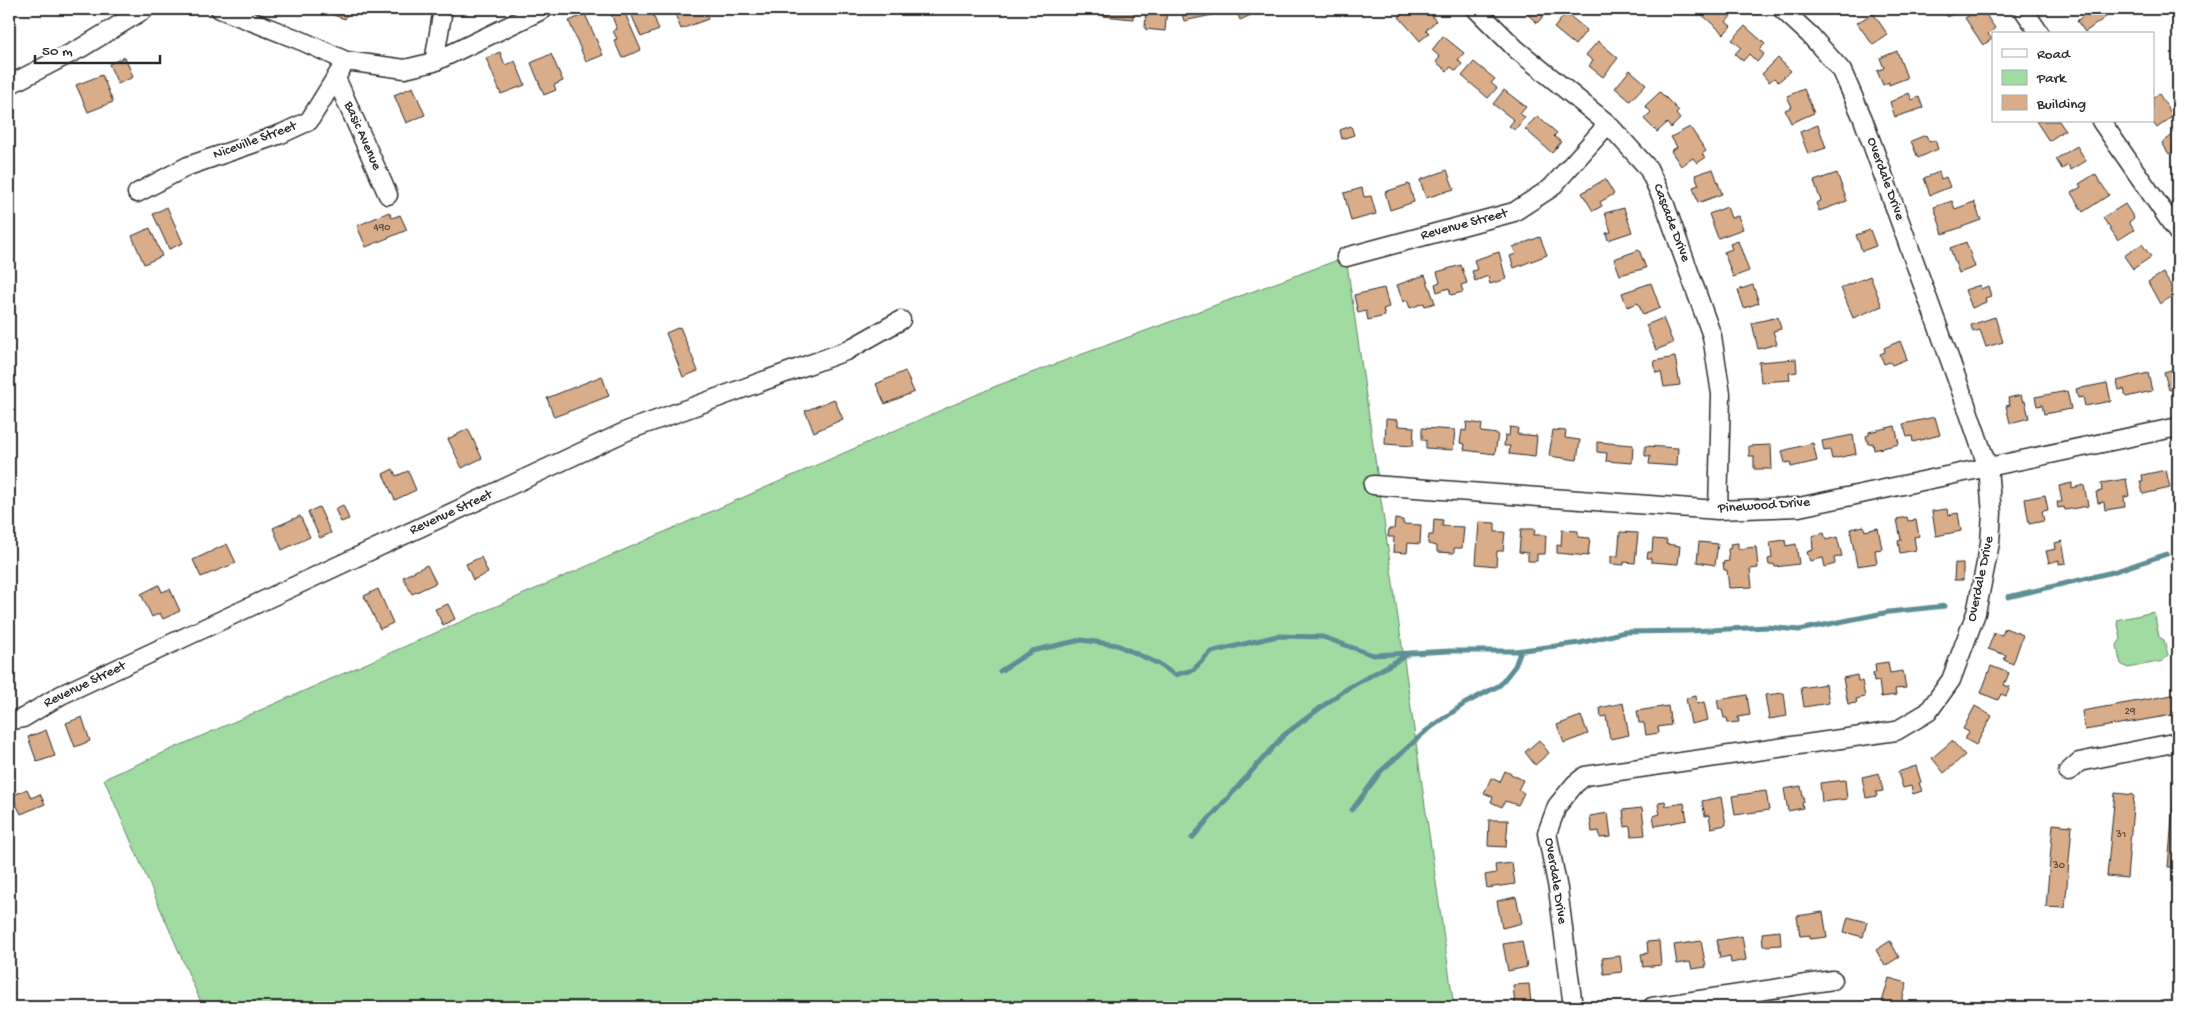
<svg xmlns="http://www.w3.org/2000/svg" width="2187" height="1016" viewBox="0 0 2187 1016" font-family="'Gochi Hand',sans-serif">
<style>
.green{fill:#a0dca2;stroke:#668466}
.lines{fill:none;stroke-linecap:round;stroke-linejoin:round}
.stream{stroke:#5f8f96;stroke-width:5}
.building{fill:#d9ad8a;stroke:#2b2b2b}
.minor-casing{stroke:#2b2b2b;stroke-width:21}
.minor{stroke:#fff;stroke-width:18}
.labels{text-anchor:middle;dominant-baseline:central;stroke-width:4;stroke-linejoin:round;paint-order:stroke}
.number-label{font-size:11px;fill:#564c43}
.street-label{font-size:14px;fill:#2b2b2b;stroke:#fff}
</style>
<rect width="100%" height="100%" fill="#fff"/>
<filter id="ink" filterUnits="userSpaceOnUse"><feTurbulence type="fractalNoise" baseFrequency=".02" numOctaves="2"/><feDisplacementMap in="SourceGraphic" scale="10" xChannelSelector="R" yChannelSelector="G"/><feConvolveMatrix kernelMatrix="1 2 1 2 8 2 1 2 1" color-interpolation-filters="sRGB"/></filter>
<g filter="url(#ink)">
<path class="green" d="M1346,257L1454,1007H203L104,779L996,386Z
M2154,612L2159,637L2164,640L2168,655L2163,661L2128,668L2121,664L2117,645L2121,639L2117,620Z"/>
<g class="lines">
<path class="stream" d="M2008,597L2113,572L2167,554
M1000,671L1032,651L1081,640L1117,645L1159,664L1175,675L1193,670L1211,652L1277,636L1323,637L1373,655L1450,651H1515L1580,643L1625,632L1690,631L1767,627L1799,630L1889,612L1945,606
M1352,810L1381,771L1426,731L1464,704L1500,685L1515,666L1521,650
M1192,838L1284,735L1343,691L1409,654"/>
</g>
<path class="building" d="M323,9H349L345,19L322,11Z
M609,9H623L641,50L622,58L614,40L617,39L613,31L617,29Z
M629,9H651L659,30L641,37Z
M673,9H705L708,19L681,29Z
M1064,9H1092V14L1064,11Z
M1103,9H1133V19L1103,16Z
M1146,9H1167L1165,31L1145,29Z
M1181,9H1211L1212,15L1184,21Z
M1227,9H1251L1253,14L1240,20L1236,9L1229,12Z
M1408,9H1417L1420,12L1426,9L1436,21L1426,30L1429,33L1420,41L1399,17Z
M1530,9H1550L1537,23L1526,13Z
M1704,9H1725L1732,15L1726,22L1731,26L1724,34L1700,13Z
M1941,9H1959L1948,17Z
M1980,9H1982L1995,28L1988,34L1992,39L1983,45L1965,18Z
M2078,9H2100L2106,17L2085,32L2077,21L2083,16Z
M1566,13L1587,30L1575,45L1554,28Z
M1873,13L1888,35L1873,45L1857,23Z
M585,14L603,55L586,62L569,21Z
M1745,26L1765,44L1759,50L1764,54L1757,62L1749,54L1743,61L1735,54L1741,47L1732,40Z
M1443,36L1464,53L1458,60L1462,64L1456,71L1451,67L1447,71L1436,62L1440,57L1432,50Z
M1598,41L1618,58L1603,77L1589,66L1593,61L1586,55Z
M1897,51L1907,78L1889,85V82L1883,85L1877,71L1884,68L1880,58Z
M500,52L505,65L515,61L525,85L501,94L486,58Z
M551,54L563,81L554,85L556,90L544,95L531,63Z
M125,57L133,77L118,84L109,64Z
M1778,58L1791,71L1778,82L1774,78L1769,82L1762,74Z
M1474,62L1495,79L1491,83L1497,88L1488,98L1462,76Z
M1630,70L1646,84L1630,101L1615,88Z
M102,75L113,102L88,112L76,85Z
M413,87L425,115L406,123L394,95Z
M1804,89L1814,113L1791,123L1785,110L1792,107L1787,96Z
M1504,90L1526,107L1520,114L1525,117L1515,130L1509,126L1514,120L1493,104Z
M1660,92L1679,111L1676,114L1680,119L1671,128L1667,123L1657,132L1644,119L1651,112L1645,106Z
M1909,93L1912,100L1919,97L1923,108L1895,117L1890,102Z
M2159,94L2173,116L2157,128L2152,121L2153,98Z
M1537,116L1557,133L1554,136L1561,142L1552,153L1525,129Z
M2036,121H2059L2065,130L2049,141Z
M1818,125L1826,148L1808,154L1800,132Z
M1351,126L1354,135L1342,139L1340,130Z
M1690,127L1706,151L1702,154L1705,158L1697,163L1693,158L1681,166L1671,151L1677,147L1671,137Z
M2178,131V159L2173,152L2169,154L2162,143Z
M1926,135L1929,142L1935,140L1938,149L1918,158L1911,141Z
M2077,146L2086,161L2071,170L2068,165L2062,169L2056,159Z
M1713,169L1722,194L1698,203L1693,187L1699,185L1695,175Z
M1447,170L1454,189L1426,198L1420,180Z
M1939,172L1941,179L1946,177L1950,187L1930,195L1924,178Z
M1837,173L1847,201L1819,211L1816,203L1821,201L1814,181Z
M2095,174L2109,195L2083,212L2071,193L2081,187L2079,184Z
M1605,179L1614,194L1600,202L1602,206L1593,211L1582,193Z
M1409,184L1414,202L1390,210L1385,192Z
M1362,188L1364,197L1371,196L1376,214L1351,221L1344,193Z
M1952,201L1955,209L1974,202L1981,220L1943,234L1934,207Z
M2125,204L2134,218L2129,222L2134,230L2118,240L2103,218Z
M167,207L183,243L169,249L153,214Z
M1727,207L1731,218L1738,216L1743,229L1718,238L1709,214Z
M1624,208L1632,232L1608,240L1606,233L1611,232L1605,213Z
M389,212L392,218L400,215L407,230L366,247L357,226Z
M150,228L162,256L144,264L132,236Z
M1870,230L1876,246L1862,251L1856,235Z
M1540,237L1547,255L1514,268L1510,256L1516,254L1513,247Z
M1738,241L1749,271L1733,277L1724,252L1732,249L1730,244Z
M1966,242L1975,267L1959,273L1950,248Z
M2142,244L2151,257L2133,269L2124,256Z
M1639,250L1646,268L1620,275L1614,259Z
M1499,252L1506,279L1490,284L1488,276L1475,281L1472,271L1477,270L1474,260Z
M1461,265L1467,283L1461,285L1463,292L1451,295L1449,288L1437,292L1435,284L1440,282L1437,272Z
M2163,273L2176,294L2160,304L2148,282Z
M1425,275L1435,303L1425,306L1424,303L1410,308L1407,300L1403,302L1397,285Z
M1870,276L1882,306L1853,318L1841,288Z
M1651,283L1660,308L1643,315L1638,303L1627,307L1622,293Z
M1753,285L1759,303L1744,308L1738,290Z
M1980,285L1981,289L1988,286L1991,296L1985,298L1986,302L1972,308L1965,290Z
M1384,288L1389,307L1383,309L1385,316L1368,320L1366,311L1358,313L1354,295Z
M1778,317L1781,329L1773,331L1777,344L1758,349L1752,323Z
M1995,317L2003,342L1986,347L1980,330L1973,332L1971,325Z
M1663,318L1673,343L1656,350L1646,325Z
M680,327L698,371L683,377L666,333Z
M1900,341L1907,359L1892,365L1890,362L1884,364L1880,354L1885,352L1884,348Z
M1675,357L1680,385L1664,387L1661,372L1656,373L1654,361Z
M1796,359L1797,372L1789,373L1790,380L1761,382L1759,362Z
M2178,368V388L2169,390L2164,372Z
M905,371L914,392L885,404L876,384Z
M2148,373L2152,391L2126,397L2124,389L2119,390L2117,381Z
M602,376L609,396L554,417L547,398Z
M2107,383L2111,401L2085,406L2083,397L2078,398L2076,389Z
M2067,391L2071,409L2044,414L2042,405L2037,406L2035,397Z
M2021,395L2023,402L2025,401L2029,418L2010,423L2006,406L2010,405L2008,398Z
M834,399L843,419L814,432L805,411Z
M1935,417L1940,435L1913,442L1912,436L1907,437L1903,424Z
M1386,419L1398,420V426L1414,427L1413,446L1385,444Z
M1467,422L1482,424L1481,432L1498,434L1495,454L1464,450L1465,444L1460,443L1462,430L1466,431Z
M1895,426L1899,444L1874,450L1873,443L1868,444L1866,436L1869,435V432Z
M1510,427L1518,428L1517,434L1537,436L1535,457L1509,454L1510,446H1504L1505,435L1509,436Z
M1422,428L1455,430L1453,450L1426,448V440H1422Z
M468,429L482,458L462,468L448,439Z
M1553,430L1566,431L1565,438L1580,440L1577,460L1549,456Z
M1853,435L1856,454L1832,459L1830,450L1824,451L1822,441Z
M1597,442L1633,445L1632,463L1606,461L1607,453L1597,452Z
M1813,443L1817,461L1791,467L1790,462L1785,463L1782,451Z
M1771,445L1772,469H1754V456H1749V446Z
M1645,446L1678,448L1677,466L1649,464L1650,456H1645Z
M393,469L396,476L408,471L416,490L395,500L383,474Z
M2166,470L2170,488L2143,494L2140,481H2143L2142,475Z
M2126,479L2129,496L2124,497L2125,507L2105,510L2104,502L2098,503L2096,492L2102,491L2101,483Z
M2072,483V488L2084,485L2088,506L2065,510L2064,507L2058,508L2057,502H2062L2059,486Z
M2045,495L2048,510L2042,511L2044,521L2029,524L2025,499Z
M343,505L349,519L341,522L335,509Z
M319,507L331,533L320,538L308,512Z
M1947,509L1948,515L1958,513L1961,531L1936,536L1932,511Z
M300,516L310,537L282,550L273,528Z
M1907,517L1908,521L1916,520L1919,536L1914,537L1916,550L1900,553L1898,541L1901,540L1897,519Z
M1395,519L1403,520V524L1421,525L1420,544L1408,543L1407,553L1393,552L1394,537H1388L1389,529H1394Z
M1434,519L1443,520L1442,526L1464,527L1462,548H1454V553L1437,552V546L1428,544L1429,535H1433Z
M1479,522L1495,523V532H1505L1503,551H1497L1496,566L1476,564Z
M1864,526L1865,531L1878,528L1882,549L1875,550L1877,563L1857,566L1850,529Z
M1521,529H1535L1534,535H1546L1545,554H1537V561H1528V553L1519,552Z
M1562,530L1578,531V537L1590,538L1588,556L1557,553V545L1561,546Z
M1620,532L1638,533L1635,563L1624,562V565L1611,564V556H1618Z
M1824,533L1826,540L1837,537L1842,556L1834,558L1835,564L1825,567L1823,558L1810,561L1807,552L1813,550L1812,536Z
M1653,539L1667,540L1666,544L1680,546L1678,564L1651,562V558H1647L1648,552H1652Z
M1785,540L1786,546L1796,544L1799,564L1775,567L1774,564L1769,565L1768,559L1772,558L1770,542Z
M2062,541L2066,563L2059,564V560L2049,563L2046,551L2056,549L2055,543Z
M1699,542L1718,544L1715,565L1697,562Z
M1738,543V549L1756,547L1758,568L1750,569L1752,587L1729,588L1727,570H1724L1723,562L1729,561L1728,549L1731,548L1730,544Z
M227,544L236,563L201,577L193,560Z
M481,557L488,573L473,580L466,564Z
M1955,563L1963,564V580H1954Z
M427,565L436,583L412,594L403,577Z
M159,585L162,592L170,589L180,611L163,619L160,613L152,617L141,594Z
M378,589L393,623L380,629L364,596Z
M448,604L455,619L443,625L435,609Z
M2005,628L2023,635L2013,664L2004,660L2006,655L1988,649L1994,633L2002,635Z
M1888,662L1890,673L1903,671L1906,688L1895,689L1896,695L1881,697L1879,681L1874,682L1873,673H1876L1875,664Z
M1991,666L2009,673L2004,685L2010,687L2006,696L2001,694L1998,700L1981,693Z
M1857,675L1858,681H1862L1865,697L1856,699L1857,703L1848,704L1843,678Z
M1826,684L1829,703L1804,707L1801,688Z
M1784,693L1787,716L1769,719L1765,695Z
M2178,694V714L2085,730L2082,711Z
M1747,695L1750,715L1738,717L1739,722L1728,723L1727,718H1724L1722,709H1719L1717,700Z
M1696,696L1697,704L1704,702L1708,720L1691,724L1686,698Z
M1623,703L1629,735L1610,739L1606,716L1601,717L1600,708Z
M1668,706L1671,725L1658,727L1659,733L1646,735L1644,723H1639L1637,711Z
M1975,706L1992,716L1976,745L1965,739L1969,732L1963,729Z
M1581,716L1588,734L1564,743L1557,725Z
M82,717L90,741L75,747L66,723Z
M46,730L55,756L37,762L28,737Z
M1539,740L1549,753L1535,765L1525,752Z
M1952,741L1965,755L1944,773L1932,758Z
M1916,766L1921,782L1919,783L1922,791L1913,794L1911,786L1903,788L1898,772Z
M1505,771L1523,780L1518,790L1524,793L1518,805L1505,801L1502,807L1491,802L1493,797L1484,793L1491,778L1500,782Z
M1879,773L1883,791L1876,792L1877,796L1866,798L1862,777Z
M1845,780L1847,799L1822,802L1820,783Z
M2175,784L2178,785V867H2168Z
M1801,786L1804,802L1802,803L1803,808L1788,811L1784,789Z
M27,789L31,798L40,794L45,804L21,814L12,796Z
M1766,791L1769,810L1735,815L1732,796Z
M2115,793L2134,795L2127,878L2107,876Z
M1721,797L1726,825L1711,828L1709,815L1705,816L1702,801Z
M1665,801L1666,806L1684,803L1687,820L1655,826L1653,816L1660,814L1658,805L1660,802Z
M1642,808L1645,835L1631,836L1630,826L1625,827L1623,810Z
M1608,813L1611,837L1600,838L1599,831L1592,832L1590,816Z
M1489,820H1508L1506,847L1488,846Z
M2053,824L2072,826L2065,908L2046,907Z
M1512,863L1515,884L1487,888L1485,875L1496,873L1495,865Z
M1516,897L1522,923L1502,928L1497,901Z
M1823,912L1827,937L1810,939V935L1800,936L1797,916Z
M1848,917L1867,922L1863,937L1844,932Z
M1780,931L1781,945L1763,946L1762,933Z
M1742,936L1746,960L1731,963L1730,956L1720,958L1717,940Z
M1522,941L1527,967L1508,971L1503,944Z
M1659,941L1661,965L1643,967L1641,954L1648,953L1647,942Z
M1701,941L1706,967L1692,969L1690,962L1677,964L1674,945Z
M1890,941L1899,957L1885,966L1876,950Z
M1620,956L1622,972L1604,974L1602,958Z
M1889,978L1907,983L1900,1007H1892V1005L1882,1002Z
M1529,984L1531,1003L1515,1005L1513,985Z"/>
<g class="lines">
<g class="minor-casing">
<path id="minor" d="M220,9L302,41L346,61
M1476,9L1516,49L1608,124L1648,168L1664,202L1712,336L1721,394L1718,510
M2023,9L2040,34
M434,62L443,9
M336,78L388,195
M9,85L81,48L145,9
M2101,121L2178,233
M137,193L188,166L281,134L309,121L346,61L405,69L434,62L544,9
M1346,257L1514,212L1551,188L1608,124
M1373,485L1718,510L1799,507L2178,427
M9,721L23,718L61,695L629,430L846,351L901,320
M2068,772L2079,762L2178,742
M1573,1007L1558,889L1547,833L1557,806L1575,784L1585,776L1605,773L1896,731L1928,712L1951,680L1976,613L1990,543L1992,513L1988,468L1964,399L1863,119L1842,71L1810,35L1782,9
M1652,1007L1833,980"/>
</g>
<use href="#minor" class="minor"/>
</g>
</g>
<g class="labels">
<g class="number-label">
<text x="382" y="228">490</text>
<text x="2130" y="712">29</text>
<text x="2121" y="835">31</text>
<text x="2059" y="866">30</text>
</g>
<g class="street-label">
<text transform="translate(362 136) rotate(66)">Basic Avenue</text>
<text transform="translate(255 141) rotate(-20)">Niceville Street</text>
<text transform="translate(1885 179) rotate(70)">Overdale Drive</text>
<text transform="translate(1671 223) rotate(69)">Cascade Drive</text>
<text transform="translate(1464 225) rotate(-15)">Revenue Street</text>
<text transform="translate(1764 506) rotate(-4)">Pinewood Drive</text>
<text transform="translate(451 513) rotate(-25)">Revenue Street</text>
<text transform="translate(1981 579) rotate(-78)">Overdale Drive</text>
<text transform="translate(85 685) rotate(-26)">Revenue Street</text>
<text transform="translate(1555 881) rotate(81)">Overdale Drive</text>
</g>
</g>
<rect width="2187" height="1016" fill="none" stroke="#fff" stroke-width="30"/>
<rect x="15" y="15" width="2157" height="986" fill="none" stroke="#2b2b2b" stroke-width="2" filter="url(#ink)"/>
<rect x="1992" y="32" width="162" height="90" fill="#ffffff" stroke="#aaaaaa"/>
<rect x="2002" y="49" width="25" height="8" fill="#ffffff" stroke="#aaaaaa"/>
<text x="2037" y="58" font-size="15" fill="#2b2b2b">Road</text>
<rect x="2002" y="70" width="25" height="15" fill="#a0dca2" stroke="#aaaaaa"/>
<text x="2037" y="82" font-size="15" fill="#2b2b2b">Park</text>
<rect x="2002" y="95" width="25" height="15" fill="#d9ad8a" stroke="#aaaaaa"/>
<text x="2037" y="108" font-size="15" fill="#2b2b2b">Building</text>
<path d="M35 55v8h125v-8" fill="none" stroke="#2b2b2b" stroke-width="2.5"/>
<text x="42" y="55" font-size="15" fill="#2b2b2b" stroke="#ffffff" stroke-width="4" paint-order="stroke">50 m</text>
</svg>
